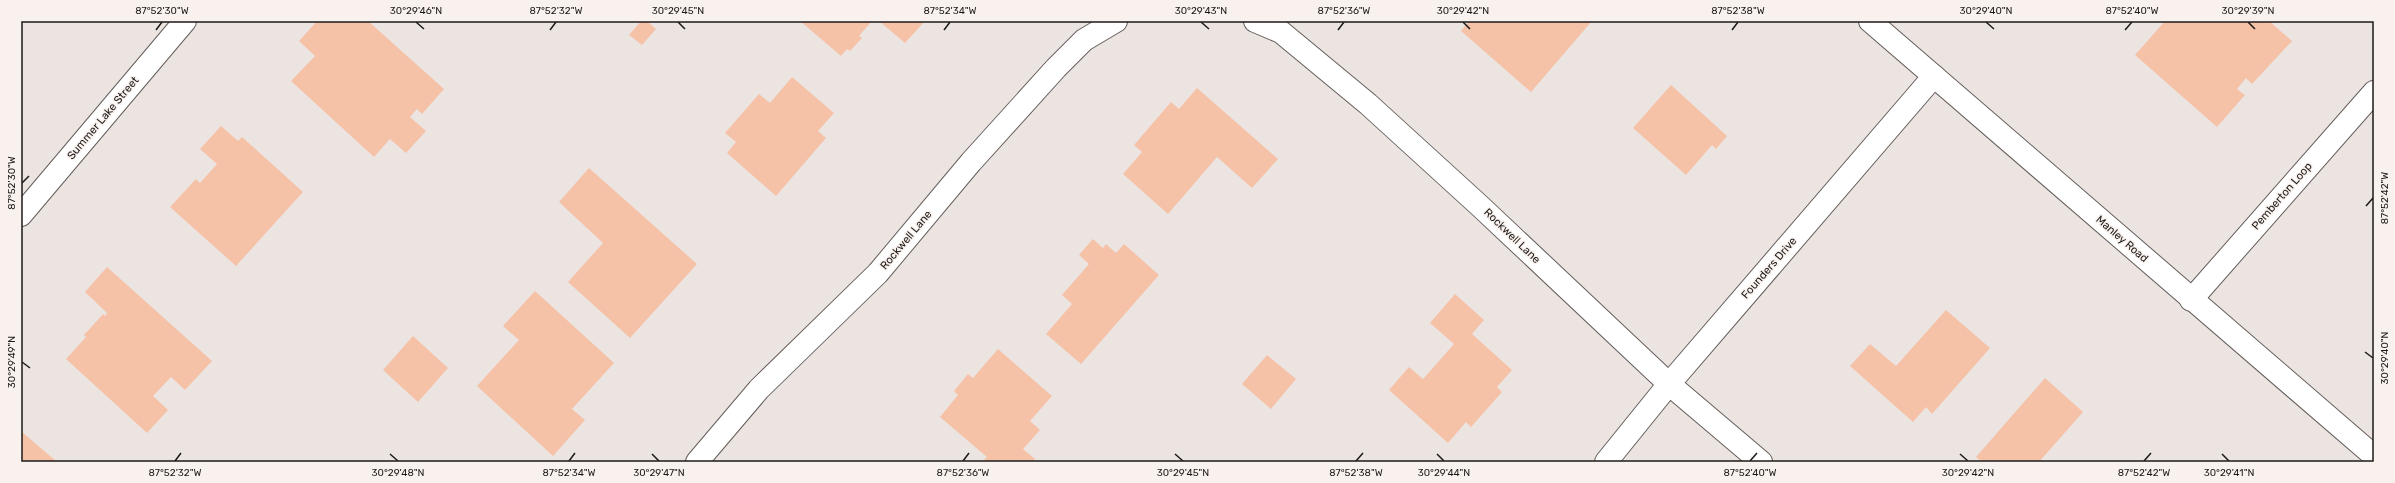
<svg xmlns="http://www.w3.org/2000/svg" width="2395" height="483" viewBox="0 0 2395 483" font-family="Rubik,sans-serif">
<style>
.building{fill:#f5c2a8}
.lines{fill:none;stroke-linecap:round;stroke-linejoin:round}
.street-casing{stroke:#645e5b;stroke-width:24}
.secondary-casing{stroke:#645e5b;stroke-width:24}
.street{stroke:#fff;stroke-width:22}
.secondary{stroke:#fff;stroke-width:22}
.ticks{fill:none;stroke:#1c1a18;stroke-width:1.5}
.labels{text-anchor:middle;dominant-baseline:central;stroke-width:3;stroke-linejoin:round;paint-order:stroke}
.street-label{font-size:11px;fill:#1c1a18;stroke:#f9f1ee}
.neatline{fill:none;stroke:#1c1a18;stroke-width:1.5}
.ticks-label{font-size:10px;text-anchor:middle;fill:#1c1a18}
</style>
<rect width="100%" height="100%" fill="#ece4e1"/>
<path class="building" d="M317,21H368L444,89L422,114L417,109L410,117L426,131L406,153L390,139L374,157L291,81L315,56L299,41Z
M641,21H647L656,29L642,45L629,35Z
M800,21H872L859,36L862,38L850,51L847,49L841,56Z
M879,21H925L905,43Z
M1469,21H1592L1531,92L1461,31Z
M2165,21H2269L2292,41L2252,84L2246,78L2237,89L2245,95L2217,127L2135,55Z
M792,77L834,113L818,131L826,138L776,196L727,153L736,142L725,133L759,94L770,103Z
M1671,85L1727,136L1716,149L1712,145L1686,175L1633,128Z
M1197,88L1278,159L1252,188L1217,157L1168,214L1123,174L1142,152L1134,145L1171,102L1179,109Z
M221,126L238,141L242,137L303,192L236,266L170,207L196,179L200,183L217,164L200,149Z
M589,168L697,264L630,338L568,282L603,243L559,202Z
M1093,239L1103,248L1106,244L1116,253L1124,244L1159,275L1081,364L1046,334L1072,304L1062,295L1089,264L1079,255Z
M107,267L212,361L185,390L171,377L153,396L168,410L147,433L66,359L86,337L84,335L103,314L105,316L107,313L85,292Z
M535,291L614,363L572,409L585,420L553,456L477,386L519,340L503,326Z
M1455,294L1484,320L1472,334L1512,370L1497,387L1502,392L1471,427L1466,422L1448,443L1389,390L1409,367L1423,379L1454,344L1430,323Z
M1946,310L1990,348L1932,414L1926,407L1913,422L1850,366L1870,344L1896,366Z
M413,336L448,368L418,402L383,370Z
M998,349L1052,396L1030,421L1040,430L1023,449L1035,459L1033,462H982L987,457L940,417L958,395L954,391L968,374L973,378Z
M1267,355L1296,379L1271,409L1242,384Z
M2045,378L2083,412L2039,462H1982L1976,457Z
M21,431L57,462H21Z"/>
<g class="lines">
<g class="street-casing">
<path id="street" d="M1255,21L1281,32L1368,104L1481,207L1669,384L1761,462
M21,215L185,21
M2191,300L2374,92
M697,462L759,389L878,273L971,162L1056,68L1084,40L1116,21
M1606,462L1669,384L1934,76"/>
</g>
<g class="secondary-casing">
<path id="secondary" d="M1870,21L2374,456"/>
</g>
<use href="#street" class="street"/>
<use href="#secondary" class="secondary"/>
</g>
<path class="ticks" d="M416,22L424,29M678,22L685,29M1201,22L1209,29M1463,22L1470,29M1986,22L1994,29M2248,22L2255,29M156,30L162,22M550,30L556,22M944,30L950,22M1338,30L1344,22M1732,30L1738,22M2125,30L2132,22M22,183L29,176M2366,206L2373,198M2365,352L2373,358M22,362L30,368M390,454L398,461M652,454L659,461M1175,454L1183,461M1437,454L1444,461M1960,454L1968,461M2222,454L2229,461M175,461L181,453M569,461L575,453M963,461L969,453M1356,461L1363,453M1750,461L1757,453M2144,461L2151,453"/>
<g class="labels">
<g class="street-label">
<text transform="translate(103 118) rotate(-50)">Summer Lake Street</text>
<text transform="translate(2282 196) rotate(-49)">Pemberton Loop</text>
<text transform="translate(1512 236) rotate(44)">Rockwell Lane</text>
<text transform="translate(2122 239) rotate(41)">Manley Road</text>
<text transform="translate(906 240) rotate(-50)">Rockwell Lane</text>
<text transform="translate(1769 268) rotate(-49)">Founders Drive</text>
</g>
</g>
<rect width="2395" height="483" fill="none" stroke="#f9f1ee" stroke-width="44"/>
<rect x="22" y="22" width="2351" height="439" class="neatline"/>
<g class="ticks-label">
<text x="162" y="14">87°52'30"W</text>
<text x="416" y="14">30°29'46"N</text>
<text x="556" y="14">87°52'32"W</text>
<text x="678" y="14">30°29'45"N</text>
<text x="950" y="14">87°52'34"W</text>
<text x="1201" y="14">30°29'43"N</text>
<text x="1344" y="14">87°52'36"W</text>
<text x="1463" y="14">30°29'42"N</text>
<text x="1738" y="14">87°52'38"W</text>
<text x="1986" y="14">30°29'40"N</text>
<text x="2132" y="14">87°52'40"W</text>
<text x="2248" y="14">30°29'39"N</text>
<text transform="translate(11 183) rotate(-90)" y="4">87°52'30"W</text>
<text transform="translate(2384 198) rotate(-90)" y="4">87°52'42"W</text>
<text transform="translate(2384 358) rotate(-90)" y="4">30°29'40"N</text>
<text transform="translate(11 362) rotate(-90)" y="4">30°29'49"N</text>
<text x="175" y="476">87°52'32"W</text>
<text x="398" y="476">30°29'48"N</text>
<text x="569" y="476">87°52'34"W</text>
<text x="659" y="476">30°29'47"N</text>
<text x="963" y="476">87°52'36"W</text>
<text x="1183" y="476">30°29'45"N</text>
<text x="1356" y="476">87°52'38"W</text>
<text x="1444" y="476">30°29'44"N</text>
<text x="1750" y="476">87°52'40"W</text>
<text x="1968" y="476">30°29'42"N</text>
<text x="2144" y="476">87°52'42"W</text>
<text x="2229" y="476">30°29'41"N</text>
</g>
</svg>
